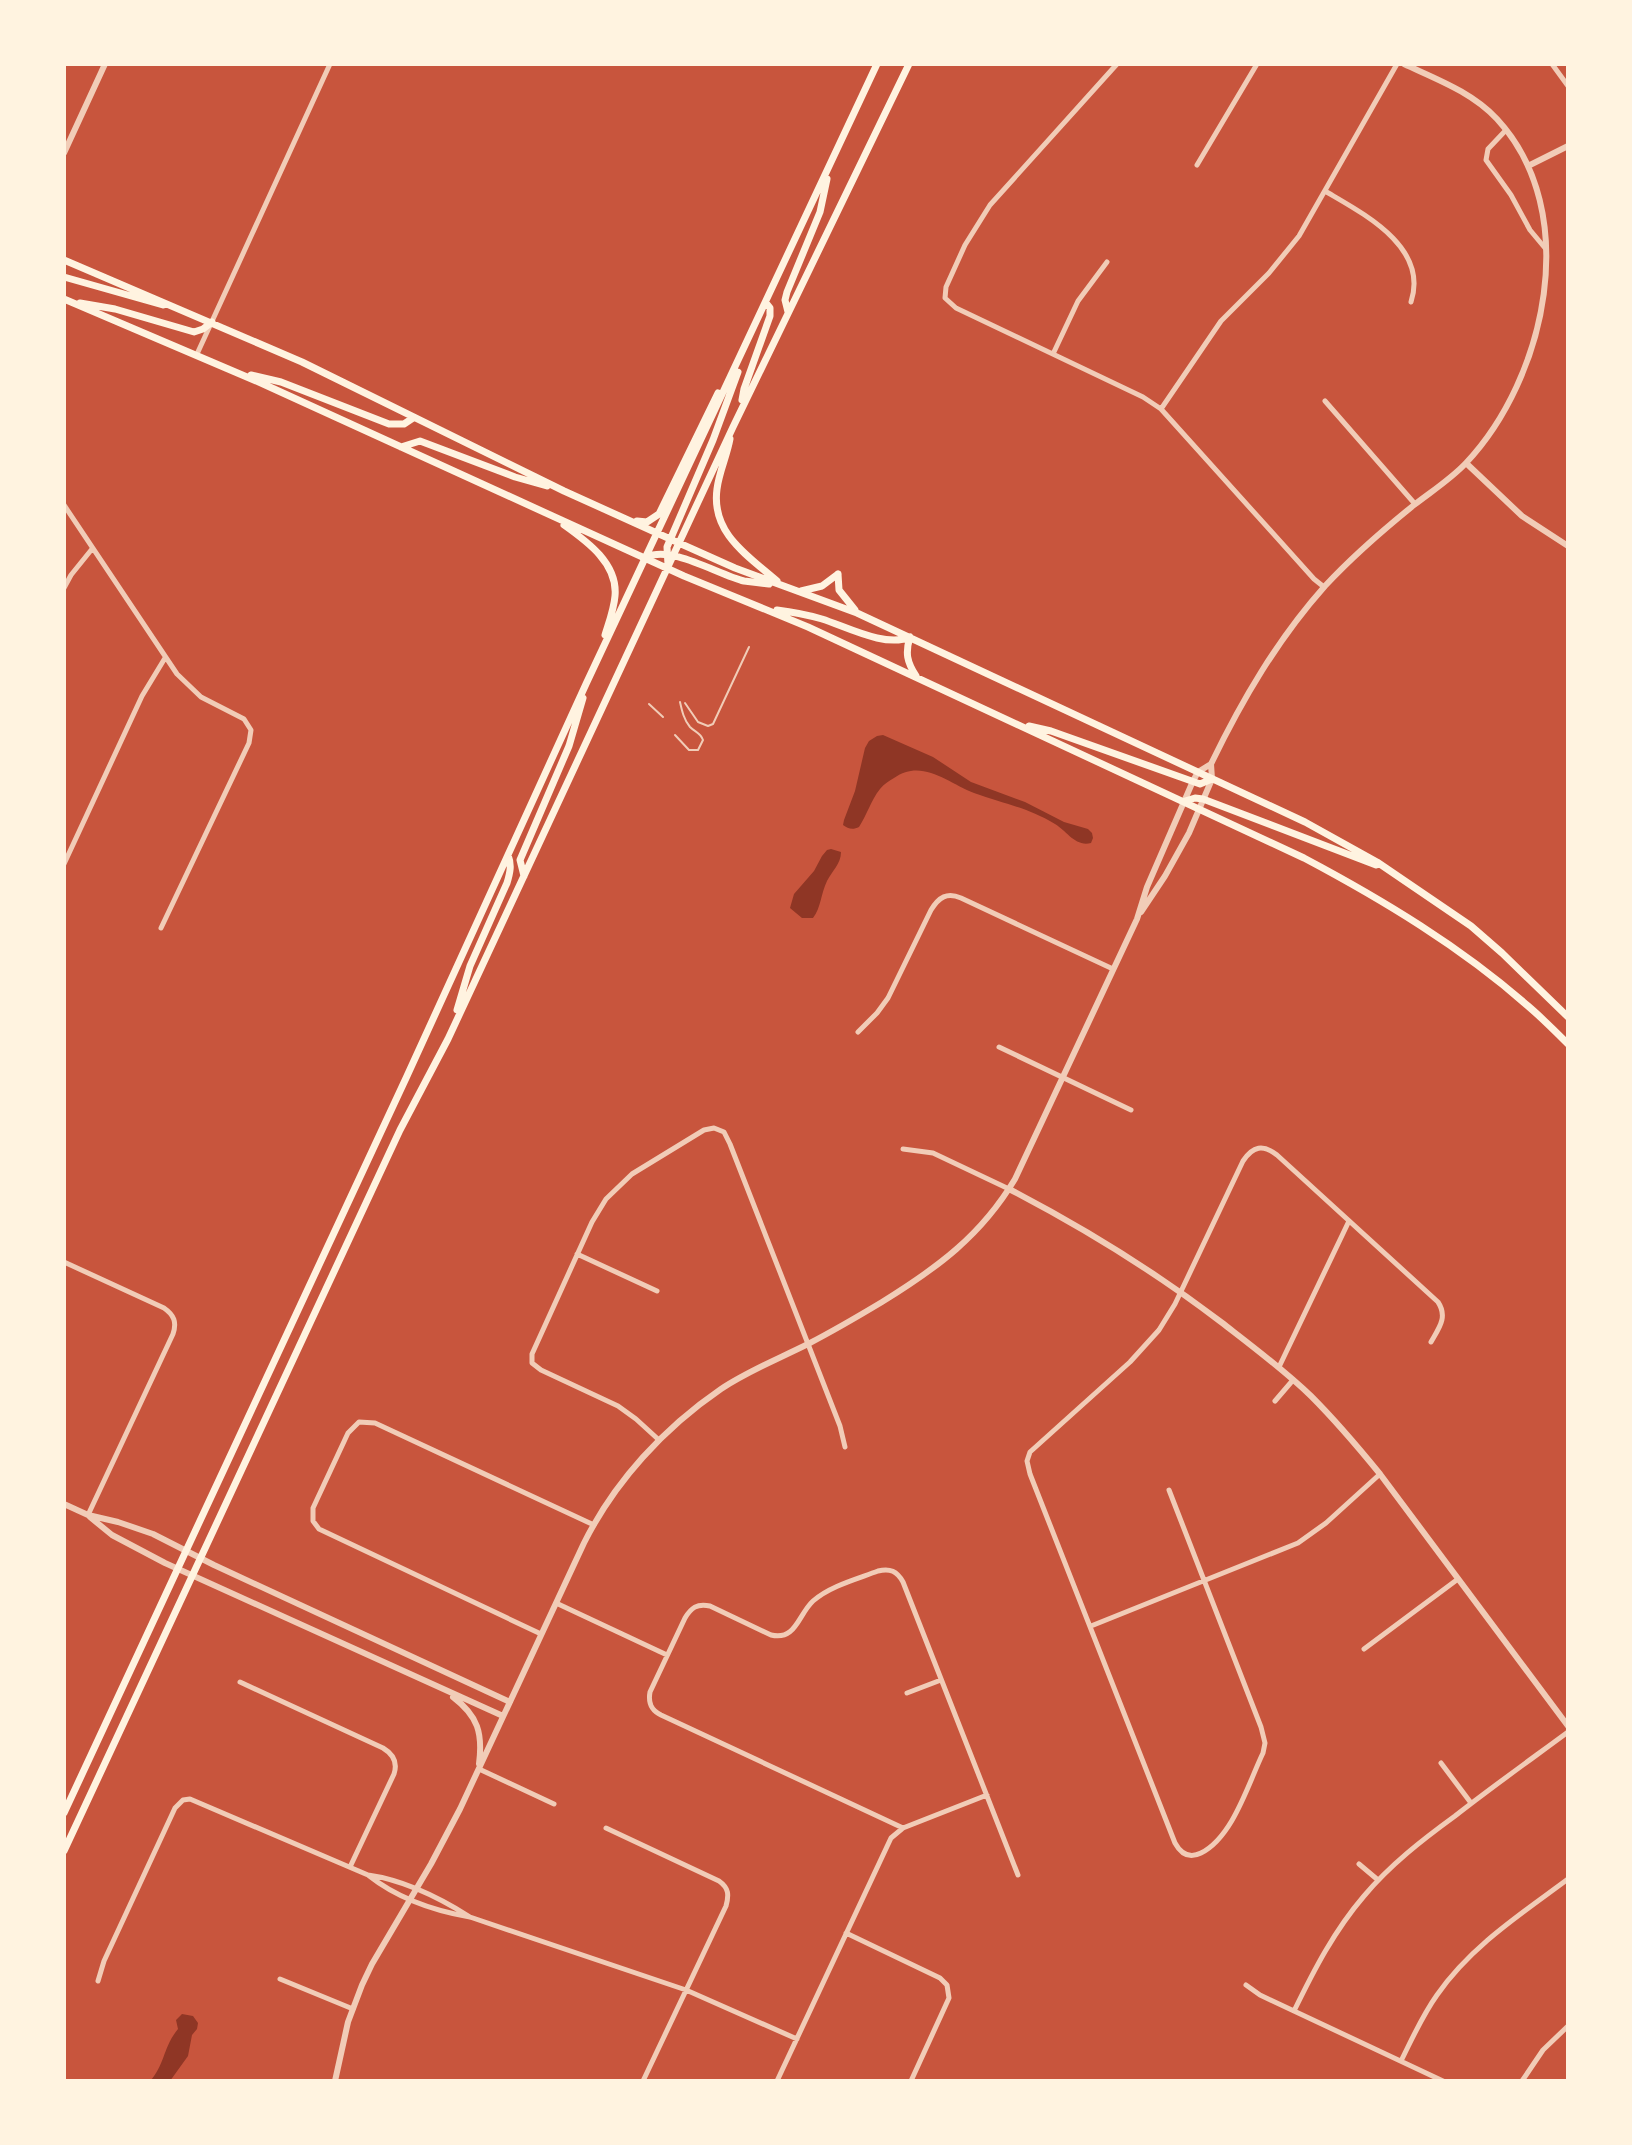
<svg xmlns="http://www.w3.org/2000/svg" width="1632" height="2145" viewBox="0 0 1632 2145" font-family="'Exo 2',sans-serif">
<style>
.water{fill:#8f3625}
.lines{fill:none;stroke-linecap:round;stroke-linejoin:round}
.service{stroke:#f1ccb7;stroke-width:2}
.minor{stroke:#f1ccb7;stroke-width:5}
.tertiary{stroke:#f1ccb7;stroke-width:6}
.secondary{stroke:#fff3e0;stroke-width:7}
</style>
<rect width="100%" height="100%" fill="#c8553d"/>
<path class="water" d="M883,735L933,757L971,782L1025,802L1064,822L1088,829L1092,833L1093,838L1091,843C1075,847 1067,831 1055,824C1027,807 1004,804 974,793C948,783 922,758 894,778C889,781 884,784 880,789C871,800 867,815 859,827C853,830 848,829 843,825L844,820L855,791L865,748L869,741L877,736Z
M831,849L841,852C841,864 832,871 827,881C821,893 821,908 813,918H802L790,908L794,894L814,871L822,856L827,850Z
M182,2014L193,2016L198,2023L197,2029L192,2035L188,2056L170,2081H150C165,2065 163,2047 178,2029L176,2020Z"/>
<g class="lines">
<path class="service" d="M685,703L698,722L708,726L713,724L749,647
M649,704L663,717
M675,735L689,750H698L703,740C700,732 696,733 690,727C684,720 682,711 680,702"/>
<path class="minor" d="M1117,64L990,205L965,245L946,287L945,298L956,308L1143,397L1161,409L1314,579L1324,587
M1552,64L1568,86
M1506,130L1488,149L1486,160L1511,195L1530,230L1545,248
M1197,165L1257,64
M1325,191C1364,214 1429,247 1411,302
M197,354L330,64
M1053,354L1078,301L1107,262
M1325,401L1415,504
M1161,409L1221,321L1269,273L1299,236L1397,64
M64,505L177,674L201,697L244,719L251,730L249,743L161,928
M64,588L71,575L92,549
M64,864L142,696L165,658
M858,1032L877,1013L888,998L931,910C939,897 947,892 961,898L1113,969
M999,1047L1131,1110
M903,1149L933,1153L1009,1189
M577,1254L657,1291
M64,1262L164,1308C174,1315 177,1322 173,1334L88,1515
M1279,1367L1349,1221
M1275,1401L1293,1380
M659,1440L636,1419L618,1406L541,1370L532,1363V1354L592,1222L606,1199L632,1174L704,1130L714,1128L724,1132L730,1144L840,1426L845,1447
M1169,1490L1261,1727L1265,1743L1263,1753C1248,1784 1233,1837 1201,1853C1189,1859 1181,1854 1175,1843L1030,1474L1027,1461L1030,1452L1130,1362L1159,1330L1175,1304L1243,1161C1253,1146 1263,1144 1277,1155L1438,1302C1448,1317 1439,1328 1431,1342
M556,1603L667,1655
M1091,1626L1298,1543L1326,1523L1380,1474
M541,1634L319,1529L313,1521V1508L348,1433L359,1422L375,1423L594,1525
M1364,1649L1458,1579
M240,1682L383,1748C393,1754 398,1762 394,1774L350,1867
M907,1693L941,1680
M1441,1763L1471,1803
M479,1769L554,1804
M606,1828L719,1881C729,1888 729,1895 726,1906L643,2081
M903,1828L661,1715C651,1710 648,1703 650,1692L685,1618C691,1608 697,1603 710,1606L771,1635C796,1641 798,1615 813,1601C830,1586 857,1579 878,1571C890,1568 897,1571 903,1582L1018,1875
M1359,1864L1378,1880
M470,1917C440,1898 404,1880 368,1875C397,1898 435,1911 470,1917L686,1990L797,2039
M846,1933L940,1978L947,1985L949,1998L911,2081
M280,1979L353,2009
M98,1981L104,1961L175,1808L183,1800L190,1799L368,1875
M1246,1985L1260,1995L1443,2081
M1294,2011C1314,1970 1334,1931 1364,1896C1390,1865 1422,1840 1455,1816C1492,1787 1530,1760 1568,1732
M1401,2061C1412,2039 1422,2016 1437,1995C1471,1946 1521,1914 1568,1879
M777,2081L891,1838L903,1828L987,1795
M1522,2081L1543,2050L1568,2026"/>
<path class="tertiary" d="M64,153L105,64
M1528,166L1568,146
M1466,463L1522,516L1568,546
M1211,764C1242,700 1277,640 1325,586C1352,557 1383,530 1414,505C1432,491 1451,479 1466,463C1546,378 1583,212 1497,119C1472,92 1436,79 1404,64
M1141,912L1165,876L1189,833L1212,779L1211,764
M1009,1189C1084,1228 1154,1271 1221,1322C1252,1346 1283,1369 1311,1396C1336,1421 1358,1447 1380,1474L1568,1726
M64,1504L88,1515L118,1522L153,1534L214,1565L510,1702
M90,1517L112,1535L165,1563L503,1716
M453,1697C478,1716 483,1733 479,1764
M335,2081L348,2022L362,1985L372,1964L431,1864L460,1809L584,1543C615,1481 664,1428 721,1389C748,1371 778,1359 808,1344C833,1331 857,1317 882,1302C937,1268 981,1236 1015,1179L1137,919L1147,887L1193,781L1198,772L1211,764"/>
<path class="secondary" d="M64,260L302,362L564,491L679,543L735,568L857,613L1305,822L1377,862L1471,926L1502,953L1568,1017
M64,277L163,305
M64,299L261,383L684,576L808,627L1304,858C1383,900 1461,947 1528,1006C1542,1018 1555,1031 1568,1044
M80,303L115,309L194,332L203,329L212,322
M788,312L785,300L787,292L820,212L827,179
M251,375L281,382L389,424H404L413,418
M742,400L744,389L770,316V308L766,303
M730,439C727,456 719,472 717,489C711,533 747,555 777,581
M401,447L420,441L515,477L547,486
M637,521L647,522L659,514L718,393
M564,525C588,542 618,564 615,596C614,609 609,622 605,635
M647,557C671,545 719,575 744,581C752,582 761,583 769,584
M668,565L667,547L713,440L738,372
M838,574L839,590L855,610
M801,591L822,586L838,574
M777,610C793,612 808,615 822,619C847,627 886,648 910,637
M910,637C905,653 907,662 916,676
M1029,726L1051,731L1200,784L1212,779
M1185,801L1195,798L1203,799L1376,865
M524,876L520,860L569,746L583,698
M457,1010L470,966L507,883C510,873 512,865 508,855
M64,1813L407,1076L586,684L877,64
M64,1851L400,1130L448,1039L733,427L909,64"/>
</g>
<rect width="1632" height="2145" fill="none" stroke="#fff3e0" stroke-width="132"/>
</svg>
